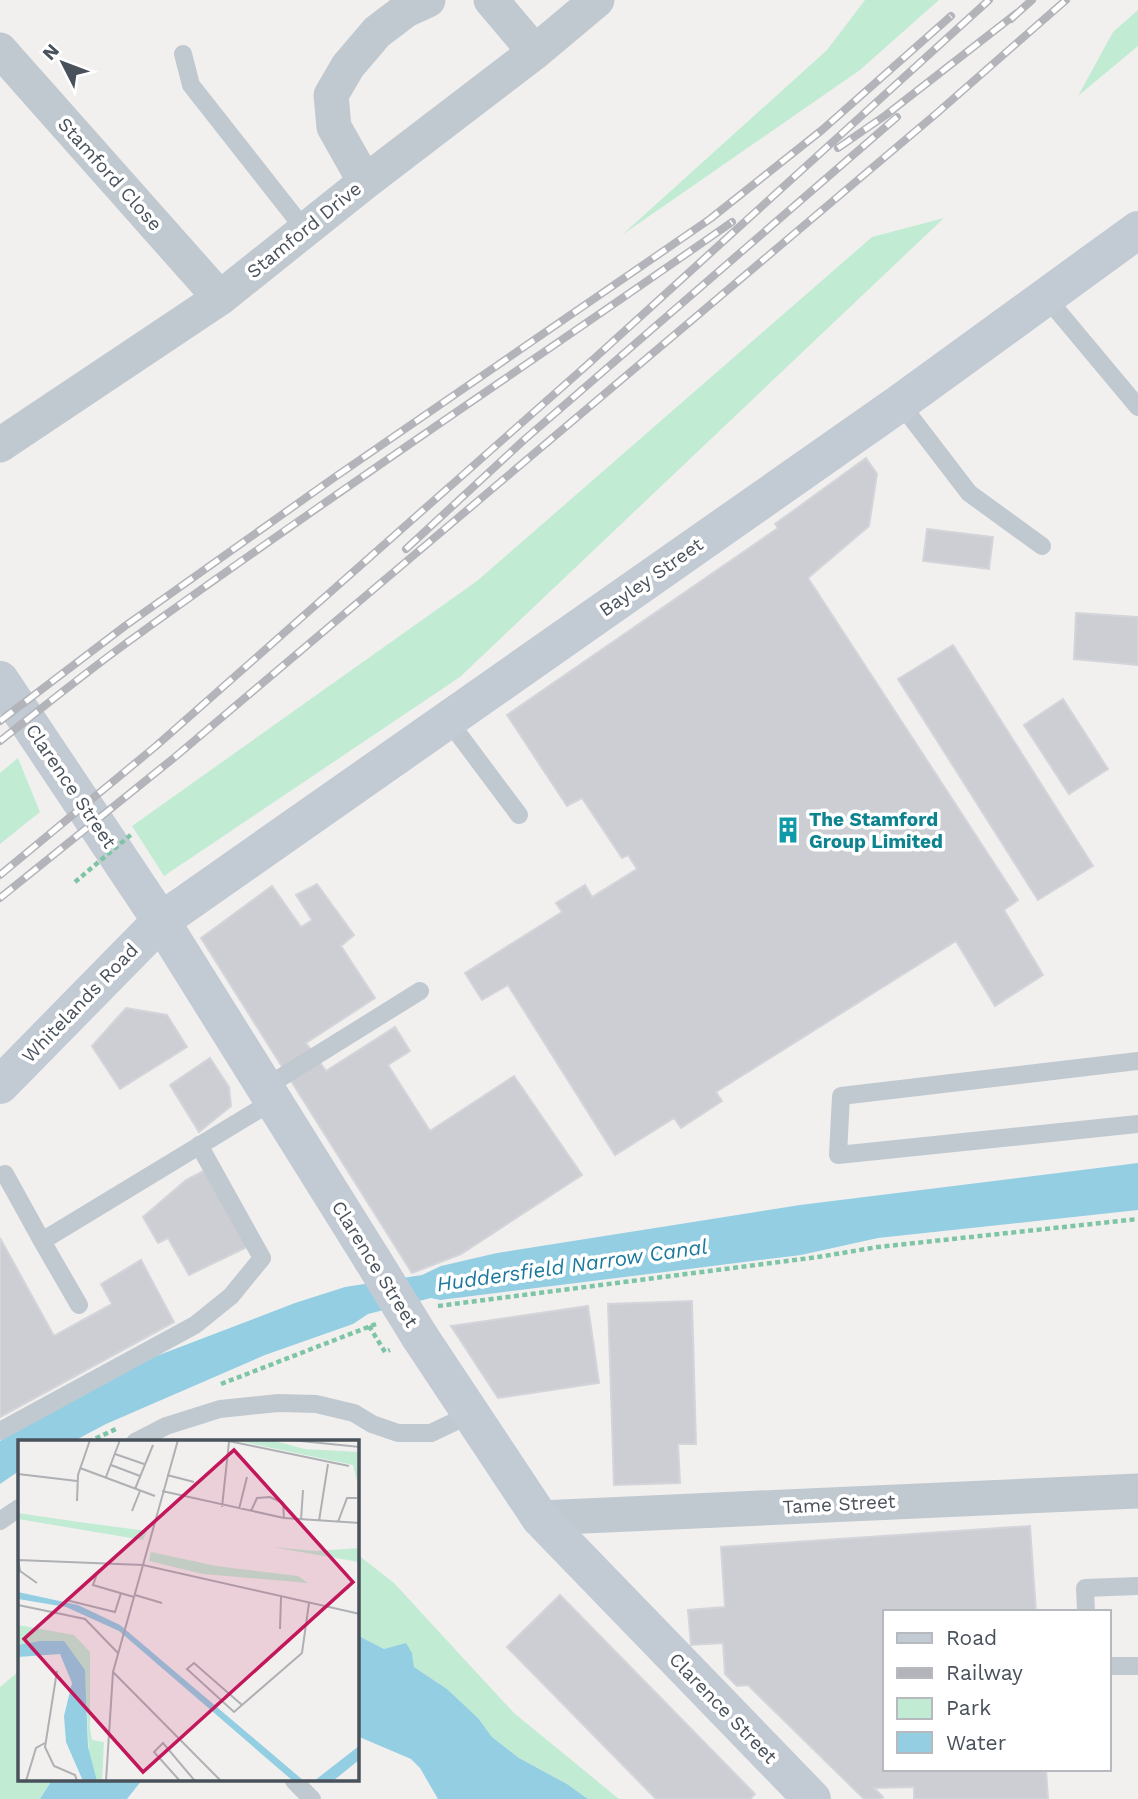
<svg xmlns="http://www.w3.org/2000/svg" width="1138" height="1799" viewBox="0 0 1138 1799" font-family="'Work Sans',sans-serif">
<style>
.green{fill:#c2ebd4}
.water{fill:#94cee3}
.building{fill:#cdced3;stroke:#d4d5da;stroke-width:2}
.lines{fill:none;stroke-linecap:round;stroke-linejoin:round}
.path{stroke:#7ec5a6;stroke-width:4.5;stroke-dasharray:5 3.5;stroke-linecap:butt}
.lane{stroke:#c1c9d0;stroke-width:18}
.street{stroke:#c1c9d0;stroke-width:35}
.secondary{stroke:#c2cad4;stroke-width:38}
.rail-casing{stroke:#b2b4b9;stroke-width:8}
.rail{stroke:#fff;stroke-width:5;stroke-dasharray:16;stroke-linecap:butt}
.path-bridge{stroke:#7ec5a6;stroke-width:4.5;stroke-dasharray:5 3.5;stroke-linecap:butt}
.secondary-bridge{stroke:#c2cad4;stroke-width:38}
.labels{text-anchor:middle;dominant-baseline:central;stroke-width:7;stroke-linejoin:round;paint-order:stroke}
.street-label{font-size:19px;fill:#49515b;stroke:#fff}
.culture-label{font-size:19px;font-weight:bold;fill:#0d838f;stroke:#fff;text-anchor:start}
.water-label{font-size:21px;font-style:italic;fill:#1b799d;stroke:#fff}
.inset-road{fill:none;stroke:#aeb0b4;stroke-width:2}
.view{fill:#c2185b;fill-opacity:0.15;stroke:#c2185b;stroke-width:3.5}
.inset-edge{fill:none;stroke:#49515b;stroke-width:3.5}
</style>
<rect width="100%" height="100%" fill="#f2f0ef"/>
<path class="green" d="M865,0H939L860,70L622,235L827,50Z
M1138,10V46L1078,96L1113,32Z
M944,218L460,677L164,876L132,826L477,581L872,237Z
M18,758L40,812L0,844V773Z
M357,1554L394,1583L514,1713L619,1799H588L567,1784L519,1758L492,1737L478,1718L447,1689L414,1667L412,1653L396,1648L384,1649L357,1635Z
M19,1671V1780H52L40,1799H0V1687Z"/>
<path class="water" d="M1138,1163V1210L878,1238L801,1255L440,1300L431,1298L368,1314L353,1324L265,1355L106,1424L72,1442H19V1471L0,1484V1441L71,1396L146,1360L295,1303L345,1287L422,1275L441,1266L497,1253L800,1205Z
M357,1635L384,1649L406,1643L412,1653L414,1667L447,1689L478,1718L492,1737L519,1758L567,1784L588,1799H438L420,1768L411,1759L357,1736Z
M52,1780H142L127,1799H40Z"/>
<path class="building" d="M866,458L877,474L869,526L808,578L1018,900L1004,910L1043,975L995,1006L956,941L716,1092L722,1101L681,1128L674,1118L615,1155L508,985L482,1000L465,973L562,912L556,903L585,885L592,897L637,869L628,855L622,858L582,798L567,806L507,715L778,528L775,524Z
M927,529L993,537L989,569L923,561Z
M1076,613L1138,617V665L1074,659Z
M953,645L1093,866L1038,900L898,679Z
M1063,699L1108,769L1069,794L1024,725Z
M317,884L354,935L341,946L375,998L306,1043L326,1071L395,1027L410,1051L388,1065L430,1131L514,1076L582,1175L461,1254L412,1273L201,938L272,886L301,927L312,920L296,895Z
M126,1008L167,1015L187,1047L120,1089L92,1046Z
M210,1058L229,1087L231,1106L199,1132L170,1085Z
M207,1169L247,1247L189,1275L168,1238L158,1243L143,1217L186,1180Z
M0,1238L54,1336L112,1304L101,1284L141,1260L174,1322L0,1417Z
M692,1301L696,1444H678L680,1483L614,1485L608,1304Z
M588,1306L599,1383L498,1398L451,1326Z
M1030,1526L1036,1612H884V1769H1046L1048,1799H914V1787L874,1788L883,1797L880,1799H864L748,1685L737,1686L725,1674L723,1643L691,1645L688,1610L725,1607L721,1547Z
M560,1595L755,1794L750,1799H656L507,1647Z"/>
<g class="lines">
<path class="path" d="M438,1306L818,1257L878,1247L1138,1219
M369,1326L385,1352L390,1350
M221,1384L376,1324
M88,1442L116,1429"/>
<path class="lane" d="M183,54L191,85L305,230
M1046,297L1138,407
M900,403L969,493L1042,546
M448,720L519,815
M1138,1061L841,1096L838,1155L1138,1124
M264,1088L420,991
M5,1174L42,1241L273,1101
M42,1241L79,1305
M0,1431L195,1325L231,1296L262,1258L199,1145
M135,1442L166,1426L220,1409L278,1403L316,1404L354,1413L372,1424L398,1433H431L471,1414
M0,1521L19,1508
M1086,1612L1085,1588L1138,1586
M1108,1666H1138
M294,1781L312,1799"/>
<path class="street" d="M491,0L535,52
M0,50L220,298
M365,182L334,127L331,95L348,66L377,32L406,10L428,0
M0,445L220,298L365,182L535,52L597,0
M540,1518L1138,1491"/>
<path class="secondary" d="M0,680L161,921L372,1259
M0,1085L161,921L900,403L1138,230
M420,1337L540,1518L812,1799"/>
<g class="rail-casing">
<path id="rail" d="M1011,19L1032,0
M838,148L886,115L1017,13
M406,549L524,440L897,117
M0,721L125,626L335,477L710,219L822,130L951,16
M0,741C46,705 91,668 139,634C334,493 535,360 732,222
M0,875L156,746L335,588L586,366L989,0
M0,898L175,757L937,113L1066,0"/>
</g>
<use href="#rail" class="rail"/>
<path class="path-bridge" d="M75,882L133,833"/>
<path class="secondary-bridge" d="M372,1259L420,1337"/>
</g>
<defs>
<g id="building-bare" transform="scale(2.1)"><path d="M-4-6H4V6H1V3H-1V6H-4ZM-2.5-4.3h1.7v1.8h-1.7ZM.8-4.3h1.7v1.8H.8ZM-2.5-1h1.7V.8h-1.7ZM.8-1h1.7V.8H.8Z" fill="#0f9aa8" stroke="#fff" stroke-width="2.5" paint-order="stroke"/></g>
</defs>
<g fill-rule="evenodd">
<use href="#building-bare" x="788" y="830"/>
</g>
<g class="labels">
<g class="street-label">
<text transform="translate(110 174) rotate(48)">Stamford Close</text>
<text transform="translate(304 230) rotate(-39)">Stamford Drive</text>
<text transform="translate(651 577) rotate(-35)">Bayley Street</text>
<text transform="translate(71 786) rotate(56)">Clarence Street</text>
<text transform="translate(80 1003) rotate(-46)">Whitelands Road</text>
<text transform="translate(375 1264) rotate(58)">Clarence Street</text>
<text transform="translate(839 1504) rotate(-3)">Tame Street</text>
<text transform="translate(723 1708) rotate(46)">Clarence Street</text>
</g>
<g class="culture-label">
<text x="809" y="819">The Stamford<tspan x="809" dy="22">Group Limited</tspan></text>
</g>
<g class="water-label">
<text transform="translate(572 1265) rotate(-8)">Huddersfield Narrow Canal</text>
</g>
</g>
<g transform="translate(18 1440)">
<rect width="341" height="341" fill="#f2f0ef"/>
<path d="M216,0H253L287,9L341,12V49L335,25ZM0,73L61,82L129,91L125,100L0,79ZM254,107L297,111L341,108V122ZM133,112L198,126L280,136L290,143L185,134L131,121ZM0,185L56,195L72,212V289L74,300L86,302L84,341H79L71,315L67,230L44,202L0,205Z" fill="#c2ebd4"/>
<path d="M0,152L60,165L102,185L286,341H275L101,191L48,167L0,159ZM22,201H46L67,230L70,307L79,341H65L48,302L46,276L54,243L42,214L0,217V205ZM341,306V320L315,341H296Z" fill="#94cee3"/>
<path class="inset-road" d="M206,0L331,26M273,0L342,7M97,14L126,24M93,25L122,36M62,28L137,56M0,34L59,41M149,35L176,42M88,37L102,0M117,49L135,5M144,51L266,78L342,83M59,61L60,35L72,0M204,67L211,2M221,69L229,37M114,71L122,51M233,71L239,58L252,57L265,63L266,78M283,80L285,50M301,81L310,24M320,82L329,58H339M0,120L125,125L342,174M0,120L2,131L19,143M79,134L75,145L116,157M117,155L144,163M48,160L97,172L103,153M0,165L67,179L100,213M262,189L263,157M39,231L27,307L36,326L57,335L59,341M95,232L203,341M224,265L176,223L169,229L216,272L284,213L291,163M8,341L18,308L27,303M88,341L95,232L160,0M162,341L136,312L145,303L177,341"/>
<path class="view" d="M216,10L335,142L125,332L6,199Z"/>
<rect width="341" height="341" class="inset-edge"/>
</g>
<rect x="883" y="1610" width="228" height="161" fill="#ffffff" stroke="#b6b9bd" stroke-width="2"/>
<rect x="897" y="1633" width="35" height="10" fill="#c2cad4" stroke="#b6b9bd" stroke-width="2"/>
<text x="946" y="1645" font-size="21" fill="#49515b">Road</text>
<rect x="897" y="1668" width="35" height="10" fill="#b2b4b9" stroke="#b6b9bd" stroke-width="2"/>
<text x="946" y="1680" font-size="21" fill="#49515b">Railway</text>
<rect x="897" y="1698" width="35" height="21" fill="#c2ebd4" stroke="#b6b9bd" stroke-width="2"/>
<text x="946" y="1715" font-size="21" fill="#49515b">Park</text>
<rect x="897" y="1732" width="35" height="21" fill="#94cee3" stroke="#b6b9bd" stroke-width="2"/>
<text x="946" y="1750" font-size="21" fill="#49515b">Water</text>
<g transform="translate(63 63) rotate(312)" stroke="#ffffff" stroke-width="5" paint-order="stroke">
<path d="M0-5L12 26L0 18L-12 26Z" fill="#49515b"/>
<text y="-10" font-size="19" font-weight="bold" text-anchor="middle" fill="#49515b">N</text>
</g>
</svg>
